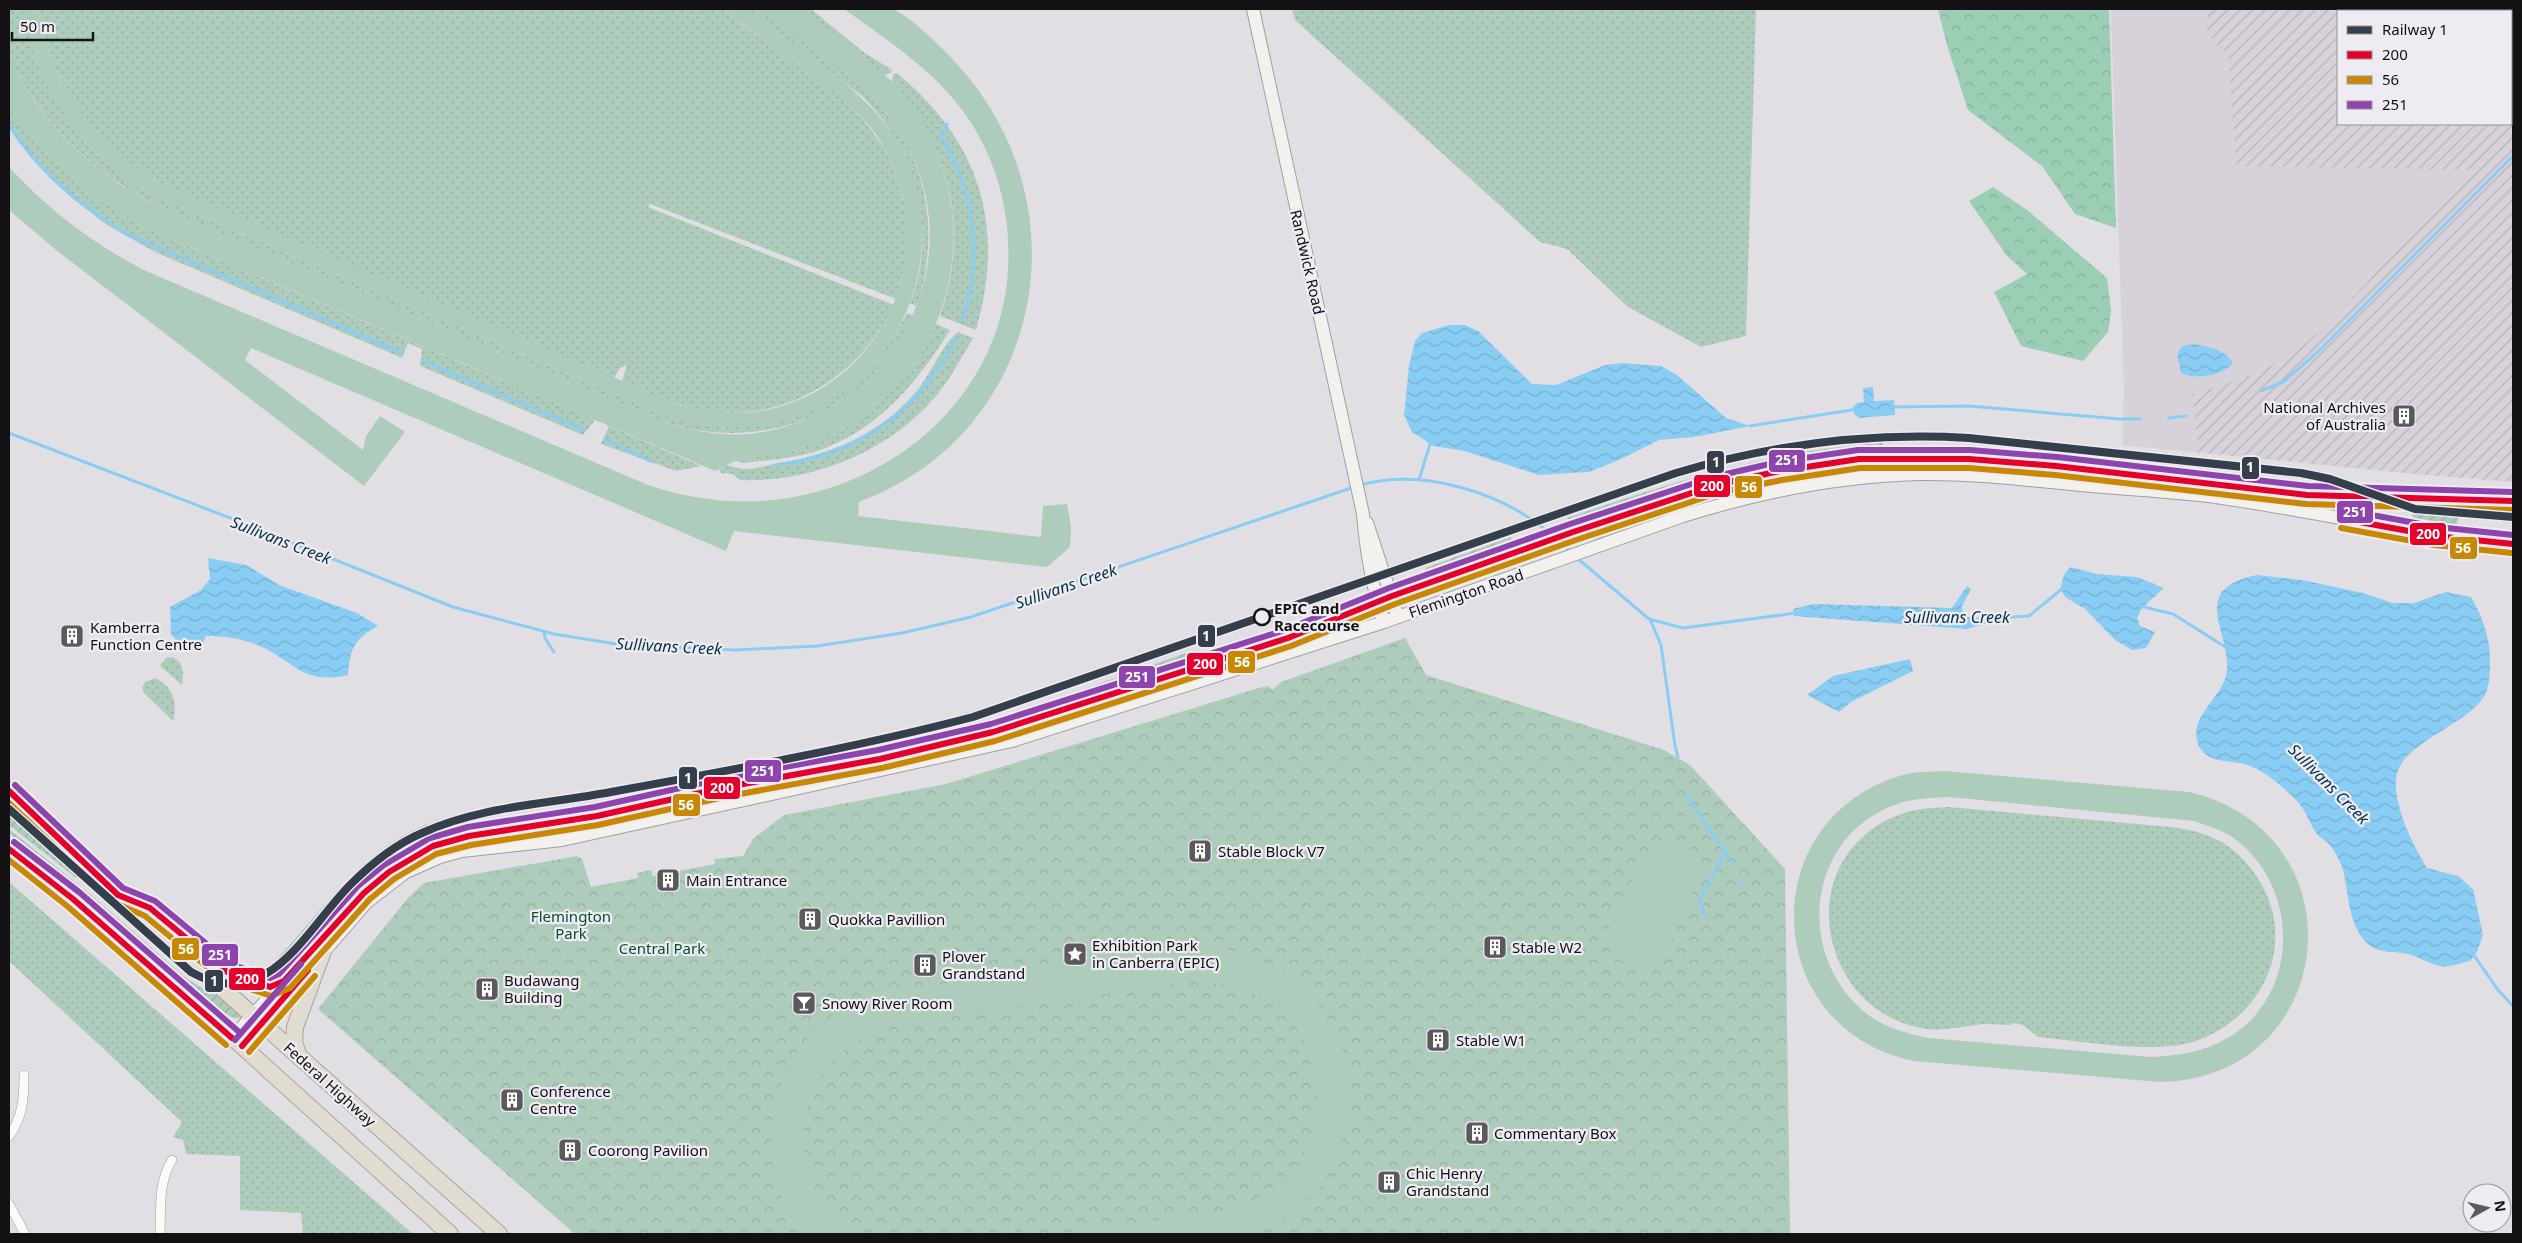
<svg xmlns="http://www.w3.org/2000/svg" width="2522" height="1243" viewBox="0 0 2522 1243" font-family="'Noto Sans',sans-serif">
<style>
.industrial{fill:url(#industrial-furrows);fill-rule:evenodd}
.built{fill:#d7d1da}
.grass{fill:url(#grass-dots)}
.forest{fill:url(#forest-crowns)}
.park{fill:url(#park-crowns)}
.garden{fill:url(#garden-furrows)}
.pitch{fill:#aeccbc;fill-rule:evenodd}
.water{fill:url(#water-waves)}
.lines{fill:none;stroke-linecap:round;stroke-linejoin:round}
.stream{stroke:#8acdf4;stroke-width:3}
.street-casing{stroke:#a09ea1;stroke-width:10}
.secondary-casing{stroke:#a09ea1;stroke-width:14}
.highway-casing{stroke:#a9a39a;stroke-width:18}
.street{stroke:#fbfafb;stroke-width:9}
.secondary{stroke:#f3f1ee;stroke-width:12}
.highway{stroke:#e0dcd1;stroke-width:16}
.bus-1-casing{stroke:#efebf2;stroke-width:10}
.bus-2-casing{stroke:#efebf2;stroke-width:10}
.bus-3-casing{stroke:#efebf2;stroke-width:10}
.bus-1{stroke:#e4002b;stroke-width:6}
.bus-2{stroke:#c98804;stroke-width:6}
.bus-3{stroke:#8e44ad;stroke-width:6}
.rail-1-casing{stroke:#efebf2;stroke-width:11}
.rail-1{stroke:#343f4b;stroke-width:8}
.stop-dot{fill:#efebf2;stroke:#131113;stroke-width:2.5}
.labels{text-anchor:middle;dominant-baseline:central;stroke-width:4.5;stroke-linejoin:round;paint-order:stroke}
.street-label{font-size:15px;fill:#131113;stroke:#efebf2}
.poi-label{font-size:15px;fill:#131113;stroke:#efebf2;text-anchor:start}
.stop-label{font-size:15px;font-weight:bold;fill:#131113;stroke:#efebf2;text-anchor:start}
.park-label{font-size:15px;fill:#00502f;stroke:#efebf2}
.water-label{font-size:16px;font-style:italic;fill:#053247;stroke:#efebf2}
.line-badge{stroke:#efebf2;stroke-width:2}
.badge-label{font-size:14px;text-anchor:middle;font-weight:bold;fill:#fff}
</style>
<defs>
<pattern id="industrial-furrows" width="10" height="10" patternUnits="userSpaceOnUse" patternTransform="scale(1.25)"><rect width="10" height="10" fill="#d7d1da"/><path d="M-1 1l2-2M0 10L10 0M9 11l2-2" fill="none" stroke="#b8b2ba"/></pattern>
<pattern id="grass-dots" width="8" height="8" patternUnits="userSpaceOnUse" patternTransform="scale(1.25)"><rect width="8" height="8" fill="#aeccbc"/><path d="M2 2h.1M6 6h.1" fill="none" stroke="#95aea1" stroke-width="1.8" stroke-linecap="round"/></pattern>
<pattern id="forest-crowns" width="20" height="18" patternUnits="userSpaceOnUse" patternTransform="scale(1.25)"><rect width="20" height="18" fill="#9bceb5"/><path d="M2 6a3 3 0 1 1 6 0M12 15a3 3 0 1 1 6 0" fill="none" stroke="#85b09b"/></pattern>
<pattern id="park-crowns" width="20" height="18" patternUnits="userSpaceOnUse" patternTransform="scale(1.25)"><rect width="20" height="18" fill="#aeccbc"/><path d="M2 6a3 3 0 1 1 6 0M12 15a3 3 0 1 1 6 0" fill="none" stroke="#95aea1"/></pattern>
<pattern id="garden-furrows" width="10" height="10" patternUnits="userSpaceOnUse" patternTransform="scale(1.25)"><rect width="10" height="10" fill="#aeccbc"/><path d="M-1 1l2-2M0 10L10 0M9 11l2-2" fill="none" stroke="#95aea1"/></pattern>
<pattern id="water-waves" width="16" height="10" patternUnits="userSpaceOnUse" patternTransform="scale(1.25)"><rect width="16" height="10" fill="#8acdf4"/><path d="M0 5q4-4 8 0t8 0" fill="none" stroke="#76afd0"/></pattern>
</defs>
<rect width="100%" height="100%" fill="#e2dfe4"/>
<path class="industrial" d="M2111,9H2513V482L2414,474L2123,445L2124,386ZM2338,11H2511V124H2338Z"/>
<path class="built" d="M2111,9H2208L2207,33L2220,49L2228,52L2236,166L2473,170L2327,325L2302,346L2274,364L2244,378L2192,394L2198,452L2123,445L2124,386Z"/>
<path class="grass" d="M9,9H23C38,91 79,149 149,194L676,420C777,443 860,404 907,313L913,315C872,414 764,453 666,423L167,210C109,183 61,143 27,89C21,79 11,66 9,55C6,41 9,23 9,9Z
M38,9H721L843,99L863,119L885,149L899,180L907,215V257L896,299L650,204L648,207L894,305C860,375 791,420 712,412C680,408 651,393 622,381L627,365L620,368L614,378L174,190C102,154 51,90 38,9Z
M746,9H758C795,36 837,62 870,95C928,151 941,232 917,306L910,303C939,232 916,149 862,96Z
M799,9H811L862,51L892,70L891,73L885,75Z
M1292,9H1756L1746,336L1701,347L1628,307L1567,249L1540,242L1295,20Z
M897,73C980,142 1006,225 976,330L940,316C970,229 951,149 892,81L893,74Z
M9,107C45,158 88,196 143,227L595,420L583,435L420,366L422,349L408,343L402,358L155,252L107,225L73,199L53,181L34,161L9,128Z
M936,324L950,330C919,380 881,427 823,449C798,458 770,460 744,463L736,461C753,454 774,456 792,451C856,432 909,385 936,324Z
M958,332L973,338C961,358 951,378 936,396C890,451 812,483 740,480L733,474L721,473L719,469L727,465C748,473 757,467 779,463C834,454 884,432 919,388C933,370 941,346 958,332Z
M609,426L701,466L676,471L601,444Z
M172,657C184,662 184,673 182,685L160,666L166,658Z
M155,678C173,686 178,703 173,721L144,693L142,688L145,682Z
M1949,807L2171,827C2185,829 2198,831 2211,837C2227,843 2242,856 2252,870C2301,933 2269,1015 2196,1041C2154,1055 2082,1041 2038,1037L2023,1025L2012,1023L2010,1025C2002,1025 1992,1024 1984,1024C1956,1027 1937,1034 1909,1025C1878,1016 1853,993 1840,964C1812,902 1838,835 1904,813C1918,808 1933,808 1949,807Z
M9,882L413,1234H303L301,1213L240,1210V1156L186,1154L183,1140L173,1137L182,1122L9,961Z"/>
<path class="forest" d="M1938,9H2109L2116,228L2075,214L2042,166L1968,110L1947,45Z
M1993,187L2027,210L2107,278L2111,311L2108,332L2083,361L2021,346L1994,292L2027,274L2007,256L1969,201Z"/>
<path class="park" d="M1405,638L1426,675L1664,750L1690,765L1785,869L1790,1234H575L318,1009L408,898L424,883L577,856L582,859L591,887L638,878L637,873L651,870L653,876L715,864L714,859L743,856L753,839L784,815L946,784L1262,687L1269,686L1272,690L1281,682Z"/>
<path class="garden" d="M1883,443V449C1774,456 1671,486 1569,522L1567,518C1674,482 1770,450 1883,443Z
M1937,463C2036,468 2134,479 2232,491C2274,495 2314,502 2356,503V506L2382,520L2226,493L2002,470L1906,468L1822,476L1769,486L1691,508L1595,540L1592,532C1635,517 1678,501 1723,490C1793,472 1865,464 1937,463Z
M2414,510L2458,515L2457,525L2412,519Z
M1511,537L1512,542L1426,572L1425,568Z
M1177,641L1183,644C1107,670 1031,700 953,721C845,751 732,767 622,788L625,784C731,764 839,747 944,719C1023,698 1100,668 1177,641Z
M1186,653L1188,660L963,734L848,760L787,770L786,767L889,747L958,730L1030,708Z
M9,812L79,875L76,878L9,825Z
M446,818L447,821C372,845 327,909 276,965L274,962C327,907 368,839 446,818Z
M9,829L90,894L186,978L202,988L220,993L245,1016L242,1019L231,1017L215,1007L141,943L57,878L45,862L9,833Z"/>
<path class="pitch" d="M23,9H38C50,84 94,142 158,182L674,403C696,409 718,414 741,413C871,406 946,264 886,151C867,114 833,92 800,68C774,48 748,28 721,9C729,9 741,7 747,10C754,13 760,19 766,23C781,34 796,46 811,57C848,85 883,111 904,154C949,246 908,363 816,408C772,430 724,431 676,420L149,194C82,152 34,89 23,9Z
M758,9C768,9 791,6 799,9C810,13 842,41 854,50C874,65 894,81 909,101C971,185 968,301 901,381C873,415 833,440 791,451C774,456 755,455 739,460C731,462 722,468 715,471L143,227L106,205L76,183L52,161L27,133L9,107V56C38,120 90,171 152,203L666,423C692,431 720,436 748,434C882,421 969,279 912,155C882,89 814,51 758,9Z
M844,9C856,9 884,5 893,9C916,20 953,58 969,78C1085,222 1036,437 859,502L858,516L1041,537L1043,506L1067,504L1071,527L1070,547L1047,567L734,531L726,551L251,348L245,360L363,450L366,436L380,416L405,432L364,486L56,250L9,210V167C49,210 93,244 146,271L648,485C675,494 703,500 732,501C868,508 1000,410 1008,270C1011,219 1000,170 973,126C942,75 891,43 844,9Z
M1945,771L2189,792C2364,833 2339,1079 2160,1082L1914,1061C1760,1030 1752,818 1903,775C1917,771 1931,772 1945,771ZM1949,797L2194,821C2208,826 2223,830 2235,839C2304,891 2299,1006 2218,1043C2197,1053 2174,1056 2151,1057L1929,1038C1902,1033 1874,1024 1855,1003C1794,940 1813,831 1900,803C1916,798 1933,798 1949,797Z
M1673,842C1720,851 1693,892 1681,918C1674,932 1668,951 1655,961C1646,968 1633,968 1623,962C1614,957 1608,947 1607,937C1607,925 1644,855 1655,847C1661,844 1667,843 1673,842Z
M1199,946L1227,949L1249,955L1281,970L1315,999L1341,1045L1350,1082L1349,1124L1322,1185L1294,1214L1257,1234H1059L1234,1209C1260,1199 1284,1184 1300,1160C1332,1110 1319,1032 1267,1000C1245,987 1219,982 1194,981L882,1027C862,1037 845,1047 829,1064C791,1105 797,1181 837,1219C843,1225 852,1229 859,1234H807C798,1222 788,1210 782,1196C756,1142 779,1056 826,1020C840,1010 858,1003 873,994Z"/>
<path class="water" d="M1449,325H1465L1478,331L1532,384L1556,385L1605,365L1623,363L1661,366L1677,375L1726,418L1750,426L1694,437L1659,440L1619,460L1589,472L1539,475L1464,451L1434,446L1412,432L1404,415L1409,366L1415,341L1422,333Z
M2194,344C2209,347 2225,349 2233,363C2224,376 2195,380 2181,373L2177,354L2182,346Z
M1873,387L1874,401L1894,400L1895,415L1859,418L1854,414L1853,407L1857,403L1864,402L1863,388Z
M208,558L246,565L279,585L357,613L378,626C354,639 350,649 348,675C301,686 293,659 255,644C239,638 223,636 206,636L201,646L186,653L171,634L170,607L201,590L210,579Z
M2071,567L2097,574L2137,577L2164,588L2142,608L2137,618L2140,626L2155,632L2146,648L2132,650L2115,640L2085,609L2065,597L2061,589C2062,580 2063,573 2071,567Z
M2257,575L2302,580L2363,593L2393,603H2414L2446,592L2471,597C2483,617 2491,641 2490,665C2490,674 2489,691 2483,698C2464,726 2398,745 2396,779C2394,808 2413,845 2427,868L2458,876L2473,889L2483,935L2477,952L2470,961C2461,963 2448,968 2440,966C2429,964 2419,957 2408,954C2395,951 2379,954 2368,944C2348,926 2349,894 2343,870C2341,862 2334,850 2329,844C2325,840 2320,838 2317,834C2309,823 2305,808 2295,799C2282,786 2267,773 2250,766C2233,759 2208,765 2199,746C2187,720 2217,701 2225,679C2238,638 2182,590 2257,575Z
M1967,586L1971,589L1962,606L1963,616L1991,622L1967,629L1794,616L1793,609L1813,604L1952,608Z
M1910,659L1913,671L1851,702L1839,712L1807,695L1833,676Z"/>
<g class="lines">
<path class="stream" d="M947,124L942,138C976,195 982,258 963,320
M9,126C39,172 80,206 127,234L402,353
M423,361L584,430
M2261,391L2283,382L2320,350L2513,156
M1891,407L1969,406L2120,419H2140
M2169,418L2186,416
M1750,426L1858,409
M9,433L233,519L453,607L554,634L622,645L736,650L817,646L902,633L971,617L1354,487
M605,439L650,461
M776,465C859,455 918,412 956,338
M1419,480L1430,444
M1360,485C1424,468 1502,492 1552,535
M1558,541L1571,552
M1577,558L1649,619L1683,628L1796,613
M2140,606L2173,614L2227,648
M1650,619L1661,645L1675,746L1678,757
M1977,619L2029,616L2063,588
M544,632L545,638L554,652
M1686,795L1732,862
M1739,880L1741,883
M1705,916L1700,899L1725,852
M2473,954L2498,990L2513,1006"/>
<g class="street-casing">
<path id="street" d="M9,1136C23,1117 24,1098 24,1075
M9,1204L25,1234
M160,1234C161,1208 158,1183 172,1160"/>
</g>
<g class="secondary-casing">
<path id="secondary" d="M1253,9L1363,514C1366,551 1372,587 1384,622
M1367,523L1398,617
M232,1038L364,893L389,872L433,846L469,836L597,816L727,787L880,759L993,732L1113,692L1288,638L1392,596L1573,532L1716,485L1780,471L1859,459H1969L2056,466L2307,495L2513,501
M242,1046L367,902L406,872L440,857L462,851L562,840L1012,741L1384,622L1683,516C1760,492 1838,476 1919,474C1977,473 2034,481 2092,486C2135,490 2179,492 2222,498C2319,512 2415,535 2513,544"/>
</g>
<g class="highway-casing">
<path id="highway" d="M9,791L99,879L499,1234
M9,849L73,899L242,1046L450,1234
M127,899L150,908L227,972L270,987L284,981
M299,1057L294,1042L295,1027L322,954"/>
</g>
<use href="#street" class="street"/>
<use href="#secondary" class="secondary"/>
<use href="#highway" class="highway"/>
<g class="bus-1-casing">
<path id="bus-1" d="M2343,519L2436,536L2513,544
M9,791L118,895L150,908L227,972L270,987L284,981L364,893L389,872L433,846L469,836L597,816L727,787L880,759L993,732L1288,638L1392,596L1573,532L1716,485L1780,471L1859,459H1969L2056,466L2307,495L2513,501
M9,849L73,899L232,1038
M242,1046L308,970"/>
</g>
<g class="bus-2-casing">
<path id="bus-2" d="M2341,528L2434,545L2512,553
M9,803L113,902L145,916L223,980L271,996L290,988L370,899L394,879L436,854L471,845L598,825L729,796L882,768L995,741L1291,646L1395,604L1576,540L1718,493L1782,480L1860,468H1969L2055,475L2306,504L2513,510
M9,860L67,906L226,1045
M249,1052L315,976"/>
</g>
<g class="bus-3-casing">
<path id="bus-3" d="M2345,510L2437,527L2513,535
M15,785L123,888L155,901L231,964L270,978L279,974L358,886L384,865L430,838L468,827L595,807L725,778L878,750L991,724L1285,630L1389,588L1570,524L1713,477L1778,462L1858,450H1970L2057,457L2308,486L2513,492
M14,842L79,892L238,1031
M235,1040L301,964"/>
</g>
<use href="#bus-1" class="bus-1"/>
<use href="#bus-2" class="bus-2"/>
<use href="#bus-3" class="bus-3"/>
<g class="rail-1-casing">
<path id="rail-1" d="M9,809L191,972C267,1015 305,931 350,885C371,864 394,845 422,833C481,806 548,804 611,792C732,770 854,748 973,717L1676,473C1773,444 1868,432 1969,438L2301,473L2330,479L2415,509L2513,517"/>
</g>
<use href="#rail-1" class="rail-1"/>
</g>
<defs>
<g id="building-square" transform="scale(1.25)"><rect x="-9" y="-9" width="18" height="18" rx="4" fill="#5b595c" stroke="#efebf2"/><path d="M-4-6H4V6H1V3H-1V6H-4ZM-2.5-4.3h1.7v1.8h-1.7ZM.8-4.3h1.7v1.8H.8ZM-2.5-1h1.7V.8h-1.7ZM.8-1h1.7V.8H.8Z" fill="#fff"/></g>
<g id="sight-square" transform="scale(1.25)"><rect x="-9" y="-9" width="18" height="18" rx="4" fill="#5b595c" stroke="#efebf2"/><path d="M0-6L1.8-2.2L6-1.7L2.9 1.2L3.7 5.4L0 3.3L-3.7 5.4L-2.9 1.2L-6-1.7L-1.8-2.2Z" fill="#fff"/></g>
<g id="bar-square" transform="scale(1.25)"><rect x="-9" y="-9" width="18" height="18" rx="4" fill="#5b595c" stroke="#efebf2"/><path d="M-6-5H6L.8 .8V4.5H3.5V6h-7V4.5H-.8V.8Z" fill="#fff"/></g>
</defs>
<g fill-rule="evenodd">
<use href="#building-square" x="2404" y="416"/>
<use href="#building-square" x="72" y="636"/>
<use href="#building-square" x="1200" y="851"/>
<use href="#building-square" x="668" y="880"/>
<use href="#building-square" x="810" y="919"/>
<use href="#building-square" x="1495" y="947"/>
<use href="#sight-square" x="1075" y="954"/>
<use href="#building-square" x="925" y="965"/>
<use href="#building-square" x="487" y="989"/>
<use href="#bar-square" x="804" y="1003"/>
<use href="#building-square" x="1438" y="1040"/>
<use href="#building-square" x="512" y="1100"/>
<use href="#building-square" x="1477" y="1133"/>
<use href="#building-square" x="570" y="1150"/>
<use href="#building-square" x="1389" y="1182"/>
</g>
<circle class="stop-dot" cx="1262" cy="617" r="8"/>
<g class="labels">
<g class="street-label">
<text transform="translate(1308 262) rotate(77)">Randwick Road</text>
<text transform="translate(1466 593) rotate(-19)">Flemington Road</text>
<text transform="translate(330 1084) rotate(42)">Federal Highway</text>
</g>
<g class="poi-label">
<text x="2386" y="407" text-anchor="end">National Archives<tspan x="2386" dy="17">of Australia</tspan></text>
<text x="90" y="627">Kamberra<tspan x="90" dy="17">Function Centre</tspan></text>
<text x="1218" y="851">Stable Block V7</text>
<text x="686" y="880">Main Entrance</text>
<text x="828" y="919">Quokka Pavillion</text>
<text x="1092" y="945">Exhibition Park<tspan x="1092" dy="17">in Canberra (EPIC)</tspan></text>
<text x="1512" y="947">Stable W2</text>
<text x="942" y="956">Plover<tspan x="942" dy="17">Grandstand</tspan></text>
<text x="504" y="980">Budawang<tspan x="504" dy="17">Building</tspan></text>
<text x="822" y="1003">Snowy River Room</text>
<text x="1456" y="1040">Stable W1</text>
<text x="530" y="1091">Conference<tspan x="530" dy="17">Centre</tspan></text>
<text x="1494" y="1133">Commentary Box</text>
<text x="588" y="1150">Coorong Pavilion</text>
<text x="1406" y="1173">Chic Henry<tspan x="1406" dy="17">Grandstand</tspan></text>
</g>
<g class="stop-label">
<text x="1274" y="608">EPIC and<tspan x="1274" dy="17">Racecourse</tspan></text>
</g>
<g class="park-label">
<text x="571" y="916">Flemington<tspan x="571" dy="17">Park</tspan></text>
<text x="662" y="948">Central Park</text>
</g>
<g class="water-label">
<text transform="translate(281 540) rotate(21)">Sullivans Creek</text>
<text transform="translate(1066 586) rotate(-19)">Sullivans Creek</text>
<text x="1957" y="617">Sullivans Creek</text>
<text transform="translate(669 646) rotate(3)">Sullivans Creek</text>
<text transform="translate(2329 784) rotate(45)">Sullivans Creek</text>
</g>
</g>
<g class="line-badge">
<rect x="1768" y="449" width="38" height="24" rx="5" fill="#8e44ad"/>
<rect x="1706" y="450" width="19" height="24" rx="5" fill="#343f4b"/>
<rect x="2241" y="456" width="19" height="24" rx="5" fill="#343f4b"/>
<rect x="1693" y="474" width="38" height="24" rx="5" fill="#e4002b"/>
<rect x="1734" y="475" width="29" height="24" rx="5" fill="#c98804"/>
<rect x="2336" y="500" width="38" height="24" rx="5" fill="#8e44ad"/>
<rect x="2409" y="522" width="38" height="24" rx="5" fill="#e4002b"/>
<rect x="2449" y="536" width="29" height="24" rx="5" fill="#c98804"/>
<rect x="1197" y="624" width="19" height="24" rx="5" fill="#343f4b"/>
<rect x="1227" y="650" width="29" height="24" rx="5" fill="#c98804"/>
<rect x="1186" y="652" width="38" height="24" rx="5" fill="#e4002b"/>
<rect x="1118" y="665" width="38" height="24" rx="5" fill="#8e44ad"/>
<rect x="744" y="759" width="38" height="24" rx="5" fill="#8e44ad"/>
<rect x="678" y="766" width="20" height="24" rx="5" fill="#343f4b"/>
<rect x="703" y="776" width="38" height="24" rx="5" fill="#e4002b"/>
<rect x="672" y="793" width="29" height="24" rx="5" fill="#c98804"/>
<rect x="171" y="937" width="29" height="24" rx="5" fill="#c98804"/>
<rect x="201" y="943" width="38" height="24" rx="5" fill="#8e44ad"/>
<rect x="228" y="967" width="38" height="24" rx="5" fill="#e4002b"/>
<rect x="204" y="969" width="20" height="24" rx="5" fill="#343f4b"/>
</g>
<g class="badge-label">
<text x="1787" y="465">251</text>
<text x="1716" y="467">1</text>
<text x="2250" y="472">1</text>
<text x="1712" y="491">200</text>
<text x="1749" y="492">56</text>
<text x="2355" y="517">251</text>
<text x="2428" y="539">200</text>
<text x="2463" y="553">56</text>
<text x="1206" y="641">1</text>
<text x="1242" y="667">56</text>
<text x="1205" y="669">200</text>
<text x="1137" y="682">251</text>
<text x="763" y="776">251</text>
<text x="688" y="783">1</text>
<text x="722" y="793">200</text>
<text x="686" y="810">56</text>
<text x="186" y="954">56</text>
<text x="220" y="960">251</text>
<text x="247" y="984">200</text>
<text x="214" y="986">1</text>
</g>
<rect width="2522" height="1243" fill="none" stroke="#131113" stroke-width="20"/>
<rect x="2337" y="10" width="175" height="115" fill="#efebf2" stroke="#979499"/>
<rect x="2347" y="26" width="25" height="8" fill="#343f4b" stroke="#979499"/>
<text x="2382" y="35" font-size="15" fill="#131113">Railway 1</text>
<rect x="2347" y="51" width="25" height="8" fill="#e4002b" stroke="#979499"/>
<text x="2382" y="60" font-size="15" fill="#131113">200</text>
<rect x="2347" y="76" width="25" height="8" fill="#c98804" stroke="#979499"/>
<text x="2382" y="85" font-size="15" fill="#131113">56</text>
<rect x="2347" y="101" width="25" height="8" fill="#8e44ad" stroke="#979499"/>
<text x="2382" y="110" font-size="15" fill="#131113">251</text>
<g transform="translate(2487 1208) rotate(82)"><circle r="24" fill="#efebf2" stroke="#979499"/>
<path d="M0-4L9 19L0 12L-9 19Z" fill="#5b595c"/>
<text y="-8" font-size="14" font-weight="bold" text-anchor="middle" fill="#131113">N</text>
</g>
<path d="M12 32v8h81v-8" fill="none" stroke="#131113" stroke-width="2.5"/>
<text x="20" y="32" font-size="15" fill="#131113" stroke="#efebf2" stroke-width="4" paint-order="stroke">50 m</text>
</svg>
